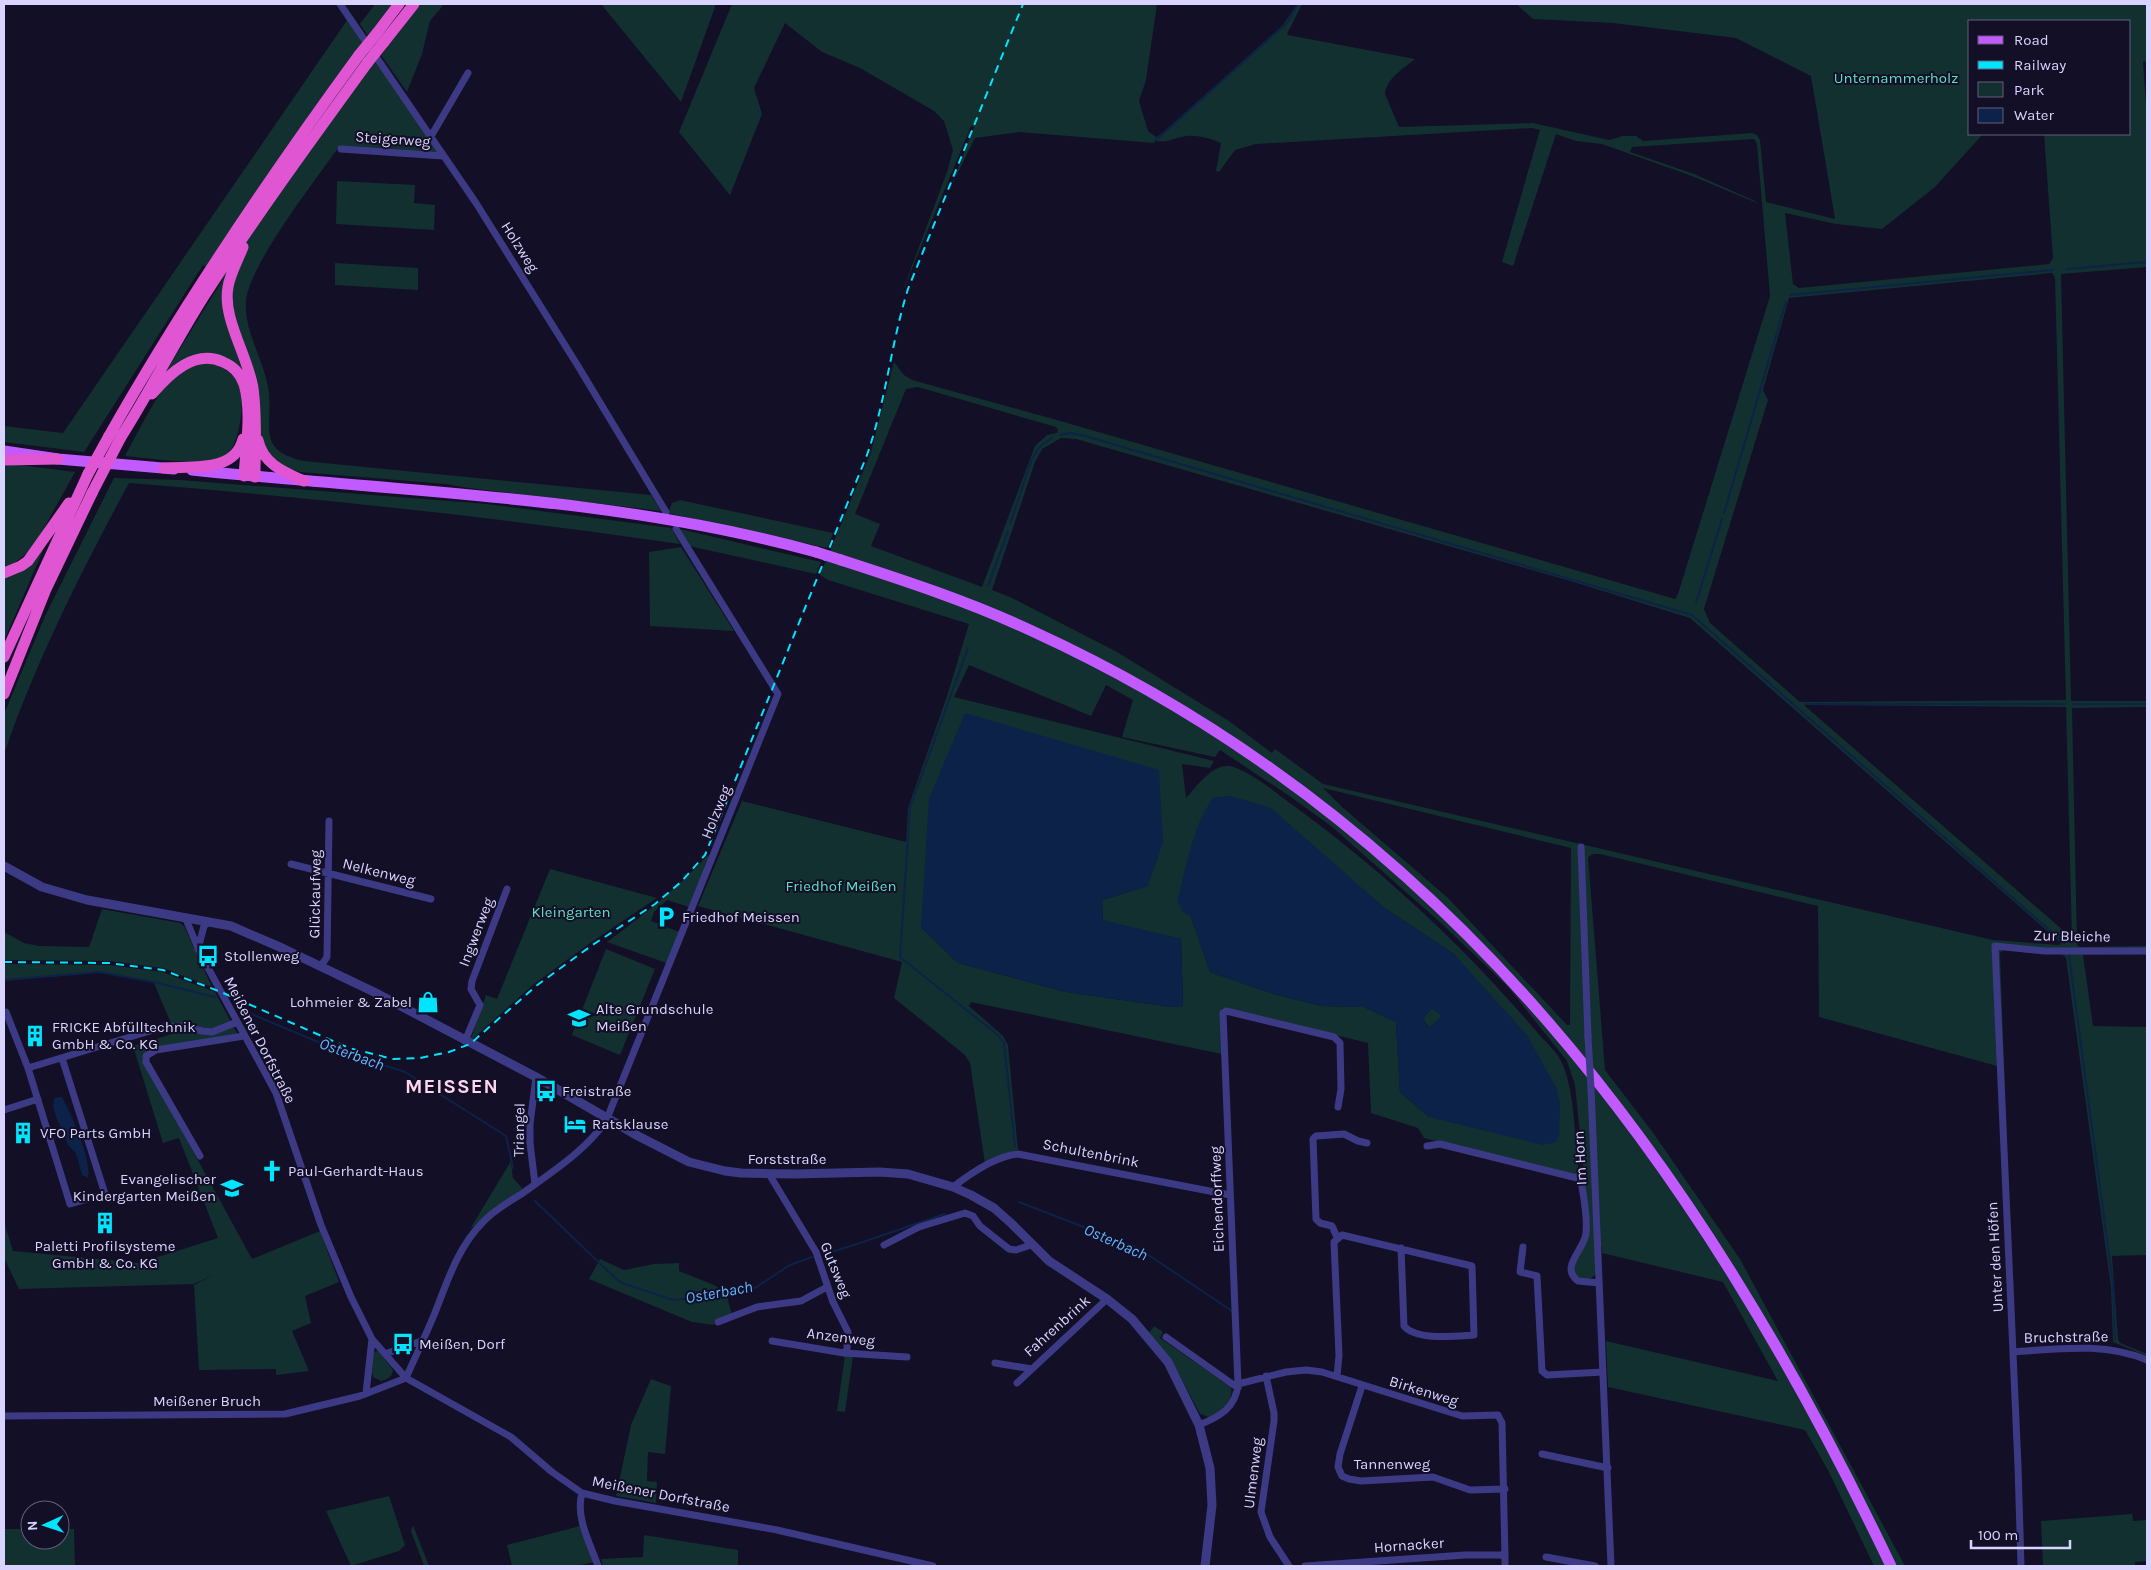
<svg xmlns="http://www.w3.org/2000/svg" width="2151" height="1570" viewBox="0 0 2151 1570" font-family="Karla,sans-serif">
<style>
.green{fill:#12302f;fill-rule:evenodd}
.water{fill:#0c2248;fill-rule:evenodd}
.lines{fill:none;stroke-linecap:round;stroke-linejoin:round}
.stream{stroke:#0c2248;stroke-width:2}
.minor{stroke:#3d3a85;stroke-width:7}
.tertiary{stroke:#3d3a85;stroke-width:9}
.primary{stroke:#c25bff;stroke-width:11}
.trunk{stroke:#e055d1;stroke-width:11}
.rail{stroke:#00e5ff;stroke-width:2;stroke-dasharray:8 6;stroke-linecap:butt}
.minor-bridge{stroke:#3d3a85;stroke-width:7}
.primary-bridge{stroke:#c25bff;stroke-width:11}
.trunk-bridge{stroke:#e055d1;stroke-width:11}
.labels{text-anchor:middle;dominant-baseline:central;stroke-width:4;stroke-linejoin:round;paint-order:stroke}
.park-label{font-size:15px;fill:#5fe0c0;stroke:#130f26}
.street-label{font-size:15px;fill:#d9d4ff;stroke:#130f26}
.poi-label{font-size:15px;fill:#d9d4ff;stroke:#130f26;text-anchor:start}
.water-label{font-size:16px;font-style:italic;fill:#62b6ff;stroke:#130f26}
.district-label{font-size:20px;font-weight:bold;letter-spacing:1px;fill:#ffd6f0;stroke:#130f26}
</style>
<rect width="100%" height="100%" fill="#130f26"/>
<path class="green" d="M375,4H393L368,36L360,24Z
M421,4H444L430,21L422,54L407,92L381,55Z
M601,4H716L681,102Z
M732,4H1157L1146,80L1139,101L1148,131L1156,137L1160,135L1283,25L1297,4H1302L1287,34L1288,35L1415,59C1404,68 1386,79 1385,94L1399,127L1533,123L1609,140L1623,136H1636L1643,141L1752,133L1757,135L1760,140L1766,202L1835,219L1811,76L1736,38L1613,23L1533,19L1516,4H2147V61L2143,62L2147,118V267L2061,274L2071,701H2147V707L2072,708L2077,945L2080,947L2147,946V954L2083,955L2093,1026L2147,1027V1255L2112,1256L2118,1339L2120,1343L2147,1354V1356L2113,1342L2111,1287L2066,958L2062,954L2005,949L2000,953L2009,1201L1997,1066L1819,1017L1818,906L1600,854H1593L1588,857L1605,1070L1654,1134L1740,1259L1905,1566H1874L1829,1472L1805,1430L1608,1387L1606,1341L1778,1381L1723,1282L1602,1253V1247L1596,1244V1274L1588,1281L1583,1280L1575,1275L1574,1269L1588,1213L1575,1085L1567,1061L1508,987L1441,923L1331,826L1288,795L1220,750L1215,757L1122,737L1133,700L1106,685L1091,716L969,665L954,697L1214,761L1210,768L1182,764L1186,798C1196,787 1212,764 1229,766C1244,768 1275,791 1287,801C1379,867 1463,945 1536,1031C1544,1041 1557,1051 1562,1063C1575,1091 1575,1143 1579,1175L1473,1151L1424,1138L1418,1128L1371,1113L1368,1043L1223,1008L1221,1011L1222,1054L971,1002L969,1006L1003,1036L1008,1045L1018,1150L1013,1151L985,1164L970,1063L965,1055L894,998L902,962L698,906L742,801L906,842L908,808L947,696L969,624L828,580L820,575L871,452L894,362L904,375L912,380L1050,418L1675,599L1678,594L1770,296L1757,144L1754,139L1632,147L1630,152L1694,174L1755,201L1757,203L1692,176L1602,144L1576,141L1556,134L1513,266L1502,262L1540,130L1532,128L1256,144L1235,150L1219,172L1216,171L1221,143C1210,138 1197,135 1186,136C1173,138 1170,143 1154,141L1155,143L1019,132L975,138L952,184L974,127L971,126L901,295L947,172L953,150L944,121L934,111L860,68L822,52L785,23L754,88L762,114L730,195L679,132ZM1970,21H2130V134H2044L2053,258L2049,264L1799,288L1793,284L1785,213L1836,224L1882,229L1935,187L1983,134H1970ZM2052,273L2055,278L2066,700L1800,702L1710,623L1704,609L1768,400L1763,390L1789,298ZM918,387L1056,427L1058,430L1057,433L1047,435L1035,446L982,587L871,546L880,524L855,514L906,389ZM1061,438L1076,439L1567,580L1690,618L2061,943L2059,945L1993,940L1323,784L1275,749L1272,753L1229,721L1117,652L1010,597L992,590L1035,462L1042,449ZM1805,705L2066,707L2072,938L1805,706ZM1323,788L1571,848L1570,1025H1567L1448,898L1341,806ZM1148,886L1102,900L1103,921L1181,939L1183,1006L1171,1007L1066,992L958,963L921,927ZM1386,909L1454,954L1429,1117L1400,1092L1396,1022L1364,1007L1321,1006L1274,994L1210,972L1191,917Z
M350,16L444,155L338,148C315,181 249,265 246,301C243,330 266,364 269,393C272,429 257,450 304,461L651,495L661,511L469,488L446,484L300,472C291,469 281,467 274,461C255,445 259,407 257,385L216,355L165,373L223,279L203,265L84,452L4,442V426L63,433Z
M337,181L415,185L414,203L435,205L434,230L336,224Z
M335,263L418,268V290L335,285Z
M210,362C223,368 233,372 239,385C246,401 239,449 224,457C205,467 148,458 125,456C137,434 161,384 180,370C190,364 199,363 210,362Z
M4,463L75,472L33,548L12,565L4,568Z
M114,478L180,480L487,504L671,528L680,544C497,517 313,498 129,483C82,570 36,661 4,754V714L45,616Z
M680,500L833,533L827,548L668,513L672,503Z
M680,529L821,562L816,574L689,546Z
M44,546H45L4,641V578L19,573Z
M681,547L734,631L650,626L649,552Z
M707,856L710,857L689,907L667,900L654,912L651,921L685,934L672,965L607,942C643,915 676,890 707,856Z
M550,869L657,898L590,943L534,984L470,1041L486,995L497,999Z
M102,909L180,923L184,926L212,987L163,968L109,961L4,960V932L24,943L39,946L89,947Z
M606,949L655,969L620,1055L572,1035Z
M4,964L109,965L162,972L215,992L238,1035L159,1047L142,1058L252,1259L320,1231L339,1282L305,1296L311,1323L292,1331L309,1371L276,1375V1369L199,1370L194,1285L214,1275L194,1284L19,1289L4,1258V1222L13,1251L139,1263L218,1238L179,1138L163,1143L133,1046L175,1033L154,983L99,972L4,981Z
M1432,1008L1443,1016L1429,1028L1423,1018Z
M511,1161L513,1178L523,1189L470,1229Z
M600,1259L624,1270L654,1264L679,1263V1271L714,1285L730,1295L727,1296L732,1315L714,1321V1325L692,1322L589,1279Z
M1154,1326L1163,1332L1160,1338L1231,1387C1234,1401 1221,1412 1209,1417L1200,1414L1173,1363L1149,1333Z
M378,1351L393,1370C392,1377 388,1379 381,1381L373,1377L372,1372L374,1352Z
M845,1355L853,1356L845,1412L837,1411Z
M651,1379L671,1386L665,1454L648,1452L647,1481L657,1482L656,1503L616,1496L631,1425Z
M389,1496L405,1545L399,1551L351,1566L326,1511Z
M2132,1514L2133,1521L2147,1520V1561L2135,1562V1566H2043L2041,1521Z
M413,1525L429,1566H424L423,1563L411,1531Z
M580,1526L594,1562L576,1566H512L507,1545Z
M4,1529H30V1540H60V1529H74L75,1566H4Z
M644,1535L738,1550V1566H603L601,1559L643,1557Z"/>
<path class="water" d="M965,713L1159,770L1163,842L1148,886L1102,900L1103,920L1181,939L1183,1006L1171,1007L1066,992L958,963L921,927L929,799Z
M1231,796L1271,808L1386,909L1454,954L1527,1035L1557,1089L1560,1104L1559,1136L1556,1142L1542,1145L1429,1117L1400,1092L1396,1022L1364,1007L1321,1006L1274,994L1210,972L1191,917L1183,912L1177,901C1187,866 1192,826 1214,797ZM1432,1008L1442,1016L1429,1028L1423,1018Z
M58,1097H62C71,1114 92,1160 88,1178L82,1175L76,1153L68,1145L57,1119L53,1107L54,1099Z"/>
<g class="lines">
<path class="stream" d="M1156,140L1287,23L1298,4
M2067,269L2147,262
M1790,295L2053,270
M1060,435L1070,433L1082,435L1692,615L2064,943
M1724,513L1786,302
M1010,524L1032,459L1039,447L1052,438
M988,586L1008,531
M1696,603L1722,519
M968,648L910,807L900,957L999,1036L1004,1043L1015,1146
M1805,704H2064
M2073,704H2147
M2069,955L2113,1285L2115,1340
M4,980L99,972L154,982L215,997
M242,1010L337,1050L405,1072L506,1136L513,1168
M535,1201L615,1278L622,1283L673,1300L726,1295L755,1288L790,1265L812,1257
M1019,1202L1138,1248L1232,1311
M825,1254C866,1242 905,1227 945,1214"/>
<path class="minor" d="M340,4L476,203L578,366L666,512
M430,138L468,73
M341,149L443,156
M1581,847L1588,1037
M291,864L431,899
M185,917L201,955L276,1093L321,1225L351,1297L372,1339L406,1378L511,1437L552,1472L582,1493L615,1501L777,1530L933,1566
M198,949L204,926L209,922
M321,966L327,957L329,821
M6,1012L28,1068
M465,1041L480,1005L471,989L472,981L507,889
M62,1058L105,1194L70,1204L28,1068L163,1027L183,1026L202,1031L212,1032L237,1022
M1591,1089L1611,1566
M4,1110L38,1099
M1427,1146L1440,1144L1581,1179C1583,1196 1588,1216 1586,1233C1585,1249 1559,1267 1578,1281L1599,1283
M200,1156L146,1062V1056L156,1050L244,1036
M769,1174L816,1252L833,1302L848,1332L847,1349L844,1353
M535,1184L530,1143V1124L536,1077
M953,1187C971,1173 996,1156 1018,1154L1230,1195
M1337,1237L1332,1226L1320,1223L1316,1219L1313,1139L1316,1136L1344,1134L1358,1141L1367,1143
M884,1245L919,1227L965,1213L973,1216L980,1226L1009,1249L1016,1250L1031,1245
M1523,1247L1520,1272L1537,1276L1542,1371L1547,1375L1603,1372
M718,1322L757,1307L801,1301L827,1287
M1166,1337L1238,1388
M772,1341L844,1353L907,1357
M2013,1352C2059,1349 2104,1342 2147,1360
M385,1354L424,1340
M995,1363L1032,1369L1107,1299
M1266,1376L1274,1413V1421L1261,1512L1270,1537L1289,1566
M1337,1376L1339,1355L1334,1242L1342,1235L1472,1266L1474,1335C1456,1336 1417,1341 1404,1326L1401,1248
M406,1378C415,1357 425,1337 434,1315C447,1283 457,1248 483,1222C494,1210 509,1202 523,1193C552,1172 585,1151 606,1121L778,694L676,529
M1017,1383L1032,1369
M1238,1384L1223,1013L1226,1011L1334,1037L1340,1043L1341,1089L1338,1107
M1362,1386L1340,1454L1338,1467L1342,1476L1349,1479L1361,1481L1433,1477L1470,1490L1505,1489
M366,1393L372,1339
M4,1416L285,1414L360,1396L406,1378
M1199,1425C1219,1417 1236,1408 1238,1384L1286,1372L1306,1370L1322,1372L1462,1416L1498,1415L1502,1423L1505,1557
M1542,1454L1608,1468
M582,1493C575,1517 590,1543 598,1566
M1546,1557L1595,1566
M1305,1566L1465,1555H1501L1505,1557V1566
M2021,1566L2018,1466L1995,946L2045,951H2147"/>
<path class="tertiary" d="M4,866L42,887L87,900L231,926L282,948L374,992L536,1077L638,1136L689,1162L725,1171L741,1173L794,1174L879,1172L908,1174L953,1187L971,1195L994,1208L1012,1224L1049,1261L1107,1299L1132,1319L1168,1362L1199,1425L1210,1468L1212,1505L1205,1566"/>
<path class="primary" d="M4,451L58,459L174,469
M192,470C400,492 614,496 816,552
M841,560C906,581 970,602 1032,631C1448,821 1699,1164 1891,1566"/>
<path class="trunk" d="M377,33L399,4
M384,42L414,4
M243,247C238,260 230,274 228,287C222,318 248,356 253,388C257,417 255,447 255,477
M152,394C170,373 195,349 223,362C233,366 240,373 244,384C252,412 246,446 244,476
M109,436C184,303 269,178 359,55
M121,437C150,391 175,342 204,296C256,216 312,139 368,62
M258,440C263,464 284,472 304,481
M4,460L58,459
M164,468C191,466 235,473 243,439
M4,573L21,566L28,561L69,503
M4,657L88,474
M4,694L46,589L92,493"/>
<path class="rail" d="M4,962L109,963L163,970L221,992L349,1048L393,1059L420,1058L449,1052L470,1044L536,986L591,946L655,904L681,882L705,855L867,455C886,401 891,343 908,289L1023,4"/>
<path class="minor-bridge" d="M1588,1037L1591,1089"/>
<path class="primary-bridge" d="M816,552L841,560"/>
<path class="trunk-bridge" d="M359,55L377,33
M368,62L384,42
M88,474L109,436
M92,493L121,437"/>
</g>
<defs>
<g id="parking-bare" transform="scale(1.725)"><path d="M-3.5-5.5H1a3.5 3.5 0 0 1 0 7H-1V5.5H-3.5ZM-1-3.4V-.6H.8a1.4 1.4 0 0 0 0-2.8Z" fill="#00e5ff" stroke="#130f26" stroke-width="2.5" paint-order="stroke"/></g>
<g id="bus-bare" transform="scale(1.725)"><path d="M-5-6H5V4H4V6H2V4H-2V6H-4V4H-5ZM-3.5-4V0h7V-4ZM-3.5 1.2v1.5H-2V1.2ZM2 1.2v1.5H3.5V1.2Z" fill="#00e5ff" stroke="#130f26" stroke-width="2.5" paint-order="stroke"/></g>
<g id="shop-bare" transform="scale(1.725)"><path d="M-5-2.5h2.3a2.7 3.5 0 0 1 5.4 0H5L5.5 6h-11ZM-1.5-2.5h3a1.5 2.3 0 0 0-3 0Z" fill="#00e5ff" stroke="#130f26" stroke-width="2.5" paint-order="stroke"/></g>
<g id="school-bare" transform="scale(1.725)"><path d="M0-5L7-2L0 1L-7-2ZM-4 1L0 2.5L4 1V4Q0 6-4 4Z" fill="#00e5ff" stroke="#130f26" stroke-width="2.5" paint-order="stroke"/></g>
<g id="building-bare" transform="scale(1.725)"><path d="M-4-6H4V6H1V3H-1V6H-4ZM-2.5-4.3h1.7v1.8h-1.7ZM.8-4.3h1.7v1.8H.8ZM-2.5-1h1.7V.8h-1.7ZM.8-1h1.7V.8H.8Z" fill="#00e5ff" stroke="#130f26" stroke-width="2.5" paint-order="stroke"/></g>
<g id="hotel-bare" transform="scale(1.725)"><path d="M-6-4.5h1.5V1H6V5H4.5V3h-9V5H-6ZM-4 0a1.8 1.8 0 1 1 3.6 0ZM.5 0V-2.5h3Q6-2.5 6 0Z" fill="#00e5ff" stroke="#130f26" stroke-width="2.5" paint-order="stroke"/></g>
<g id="church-bare" transform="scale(1.725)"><path d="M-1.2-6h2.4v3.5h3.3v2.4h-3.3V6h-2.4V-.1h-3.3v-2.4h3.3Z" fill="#00e5ff" stroke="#130f26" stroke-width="2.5" paint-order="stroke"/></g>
</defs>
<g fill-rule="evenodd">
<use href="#parking-bare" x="666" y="917"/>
<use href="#bus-bare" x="208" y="956"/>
<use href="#shop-bare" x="428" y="1002"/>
<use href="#school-bare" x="579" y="1018"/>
<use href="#building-bare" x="35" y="1036"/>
<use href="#bus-bare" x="546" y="1091"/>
<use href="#hotel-bare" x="575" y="1124"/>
<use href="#building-bare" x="23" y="1133"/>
<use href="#church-bare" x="272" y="1171"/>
<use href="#school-bare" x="232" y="1188"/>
<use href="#building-bare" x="105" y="1223"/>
<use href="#bus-bare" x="403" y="1344"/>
</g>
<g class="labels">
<g class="park-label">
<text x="1896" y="78">Unternammerholz</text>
<text x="841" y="886">Friedhof Meißen</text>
<text x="571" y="912">Kleingarten</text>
</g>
<g class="street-label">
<text transform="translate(393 139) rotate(4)">Steigerweg</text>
<text transform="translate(520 247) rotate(58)">Holzweg</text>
<text transform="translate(716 812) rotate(-68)">Holzweg</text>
<text transform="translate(379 872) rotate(14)">Nelkenweg</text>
<text transform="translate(315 894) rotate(-89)">Glückaufweg</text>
<text transform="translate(476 932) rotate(-69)">Ingwerweg</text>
<text transform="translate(2072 936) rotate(1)">Zur Bleiche</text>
<text transform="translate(260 1040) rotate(63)">Meißener Dorfstraße</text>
<text transform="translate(519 1130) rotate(-89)">Triangel</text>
<text transform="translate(1091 1153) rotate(11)">Schultenbrink</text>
<text transform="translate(1580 1158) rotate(-93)">Im Horn</text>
<text x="787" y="1159">Forststraße</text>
<text transform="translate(1217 1199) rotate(-92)">Eichendorffweg</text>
<text transform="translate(1995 1257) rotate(-93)">Unter den Höfen</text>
<text transform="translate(836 1270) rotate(68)">Gutsweg</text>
<text transform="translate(1057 1326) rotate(-42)">Fahrenbrink</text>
<text transform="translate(841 1337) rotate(7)">Anzenweg</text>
<text transform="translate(2066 1337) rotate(-1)">Bruchstraße</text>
<text transform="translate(1424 1391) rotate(17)">Birkenweg</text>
<text x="207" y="1401">Meißener Bruch</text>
<text x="1392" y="1464">Tannenweg</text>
<text transform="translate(1253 1473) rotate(-83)">Ulmenweg</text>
<text transform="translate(661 1494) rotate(11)">Meißener Dorfstraße</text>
<text transform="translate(1409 1545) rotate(-4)">Hornacker</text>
</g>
<g class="poi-label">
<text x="682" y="917">Friedhof Meissen</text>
<text x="224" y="956">Stollenweg</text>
<text x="412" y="1002" text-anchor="end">Lohmeier &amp; Zabel</text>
<text x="596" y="1009">Alte Grundschule<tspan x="596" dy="17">Meißen</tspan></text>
<text x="52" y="1027">FRICKE Abfülltechnik<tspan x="52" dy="17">GmbH &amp; Co. KG</tspan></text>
<text x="562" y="1091">Freistraße</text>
<text x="592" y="1124">Ratsklause</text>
<text x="40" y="1133">VFO Parts GmbH</text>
<text x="288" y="1171">Paul-Gerhardt-Haus</text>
<text x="216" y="1179" text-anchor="end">Evangelischer<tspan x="216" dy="17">Kindergarten Meißen</tspan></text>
<text x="105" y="1246" text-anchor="middle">Paletti Profilsysteme<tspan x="105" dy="17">GmbH &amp; Co. KG</tspan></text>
<text x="419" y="1344">Meißen, Dorf</text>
</g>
<g class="water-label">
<text transform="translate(352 1054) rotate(20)">Osterbach</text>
<text transform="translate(1116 1242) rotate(24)">Osterbach</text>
<text transform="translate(719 1292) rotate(-10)">Osterbach</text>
</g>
<g class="district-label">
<text x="452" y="1086">MEISSEN</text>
</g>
</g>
<rect width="2151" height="1570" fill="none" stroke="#d9d4ff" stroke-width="10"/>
<rect x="1968" y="20" width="162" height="115" fill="#130f26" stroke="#625e7d"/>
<rect x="1978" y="36" width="25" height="8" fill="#c25bff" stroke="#625e7d"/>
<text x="2014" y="45" font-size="15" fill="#d9d4ff">Road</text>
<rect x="1978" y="61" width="25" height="8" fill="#00e5ff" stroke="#625e7d"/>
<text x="2014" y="70" font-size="15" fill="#d9d4ff">Railway</text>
<rect x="1978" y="82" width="25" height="15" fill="#12302f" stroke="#625e7d"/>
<text x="2014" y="95" font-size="15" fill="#d9d4ff">Park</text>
<rect x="1978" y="108" width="25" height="15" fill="#0c2248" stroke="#625e7d"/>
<text x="2014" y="120" font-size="15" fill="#d9d4ff">Water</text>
<g transform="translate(45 1525) rotate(267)"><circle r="24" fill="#130f26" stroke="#625e7d"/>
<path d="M0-4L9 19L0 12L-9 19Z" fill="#00e5ff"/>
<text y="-8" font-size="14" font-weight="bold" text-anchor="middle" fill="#d9d4ff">N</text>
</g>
<path d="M1971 1540v8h99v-8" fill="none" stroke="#d9d4ff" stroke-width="2.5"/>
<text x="1978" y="1540" font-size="15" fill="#d9d4ff" stroke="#130f26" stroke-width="4" paint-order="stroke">100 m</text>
</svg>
